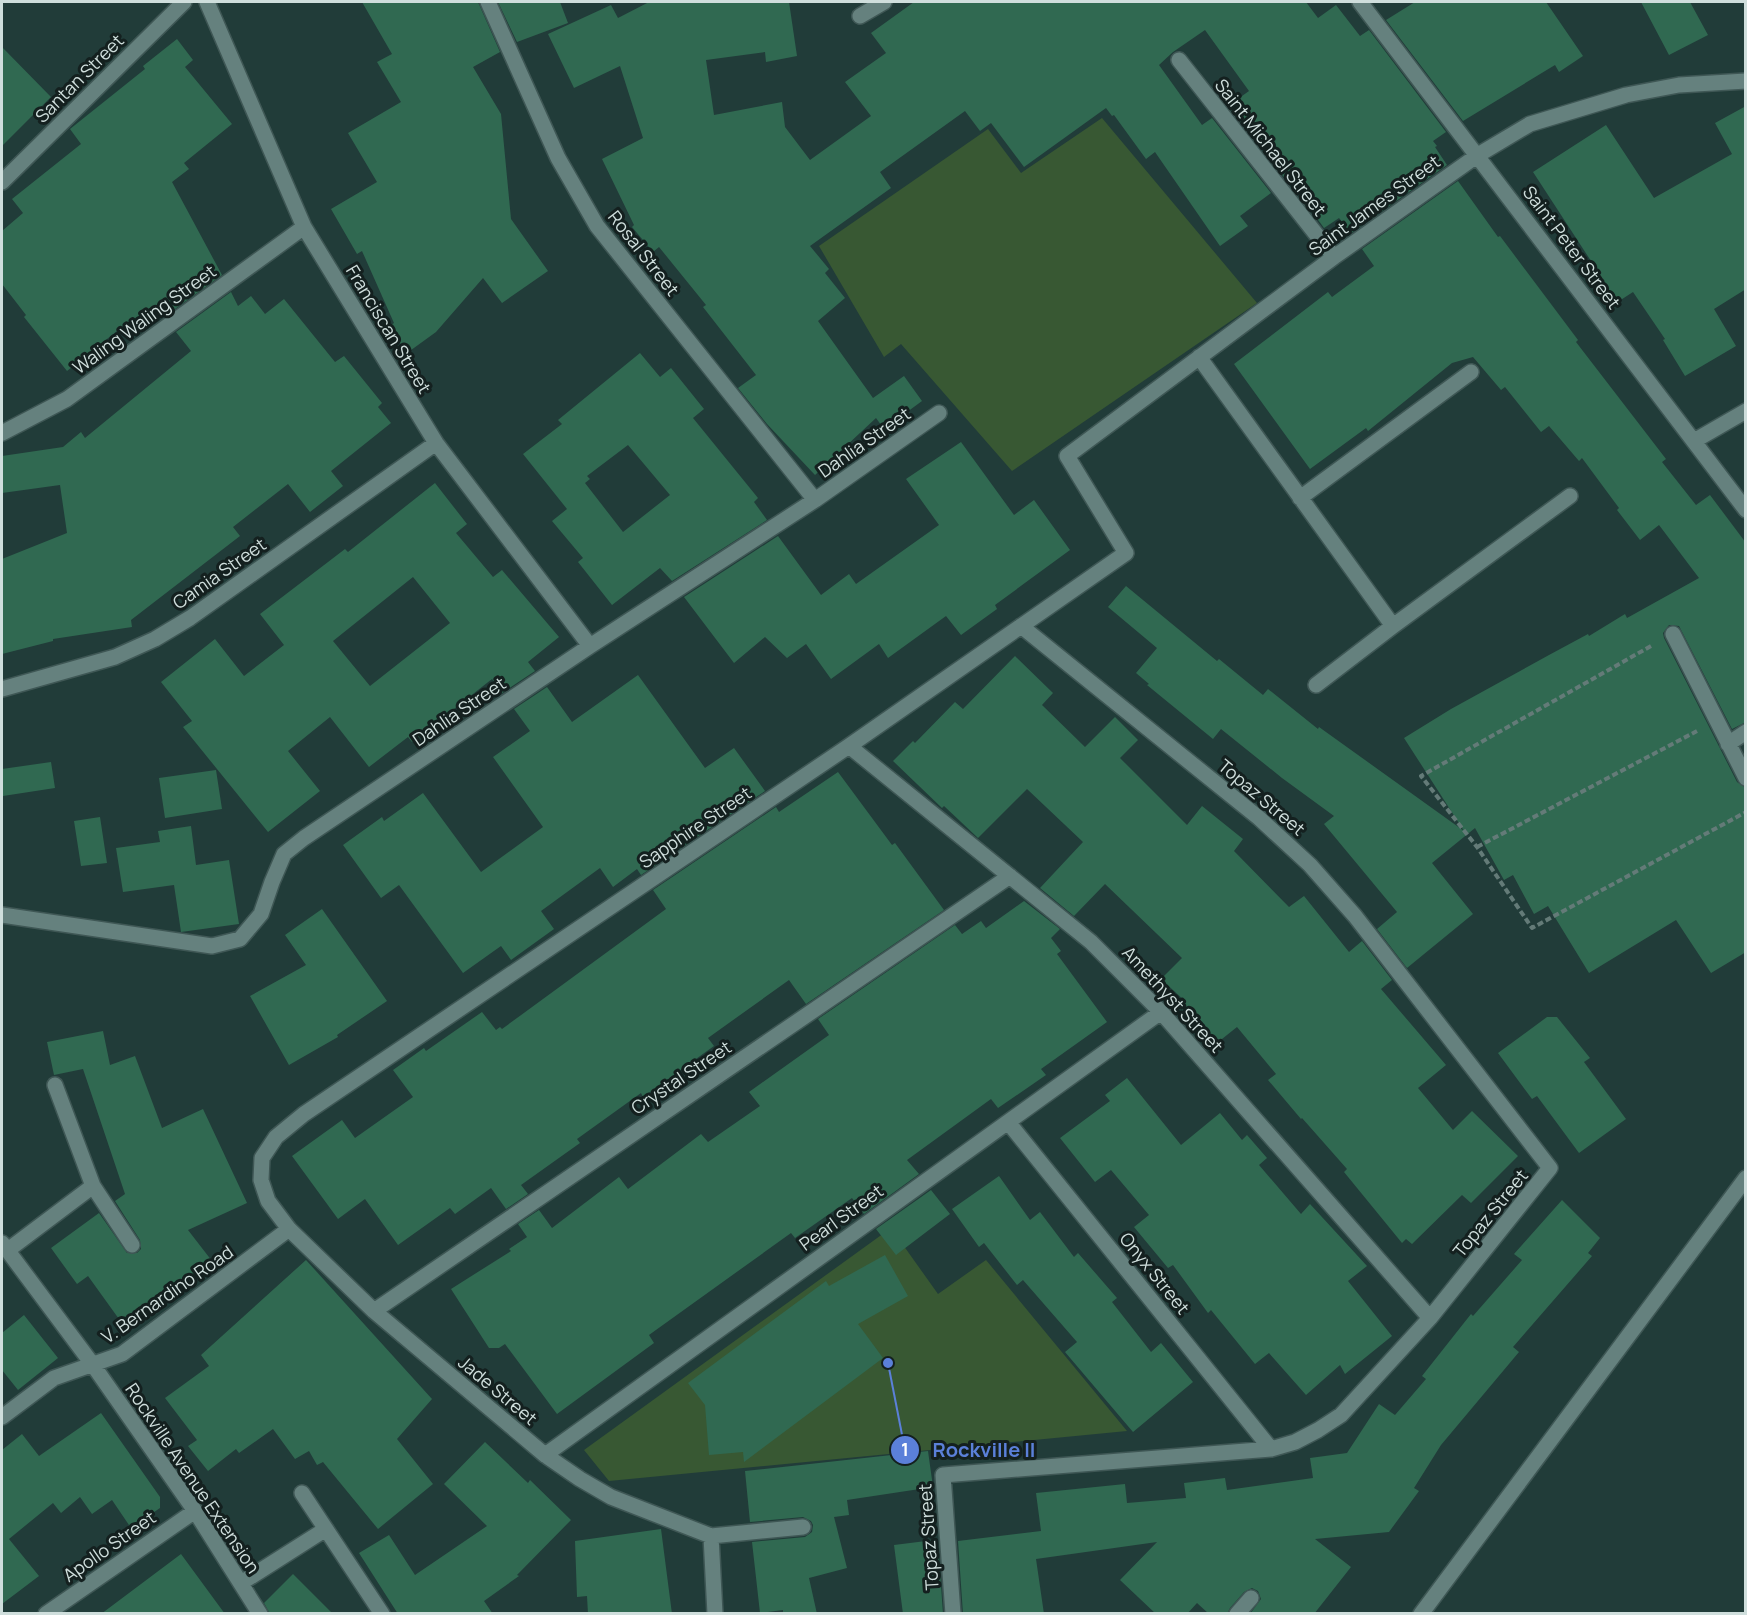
<svg xmlns="http://www.w3.org/2000/svg" width="1747" height="1615" viewBox="0 0 1747 1615" font-family="Manrope,sans-serif">
<style>
.green{fill:#385833}
.building{fill:#306951;fill-rule:evenodd}
.lines{fill:none;stroke-linecap:round;stroke-linejoin:round}
.minor-casing{stroke:#3f5755;stroke-width:18}
.path{stroke:#647b78;stroke-width:4;stroke-dasharray:6 3;stroke-linecap:butt}
.minor{stroke:#65817e;stroke-width:15}
.labels{text-anchor:middle;dominant-baseline:central;stroke-width:6;stroke-linejoin:round;paint-order:stroke}
.street-label{font-size:18px;fill:#cfdedc;stroke:#14201f}
.leader{fill:none;stroke:#5b80d9;stroke-width:2}
.callout-dot{fill:#5b80d9;stroke:#14201f;stroke-width:2}
.mark-label{font-size:18px;text-anchor:middle;font-weight:bold;fill:#fff}
.callout-label{font-size:20px;text-anchor:middle;font-weight:bold;fill:#5b80d9;stroke:#14201f;stroke-width:6;stroke-linejoin:round;paint-order:stroke}
</style>
<rect width="100%" height="100%" fill="#213c39"/>
<path class="green" d="M1102,118L1257,303L1012,471L901,344L884,357L819,246L988,129L1021,173Z
M891,1228L938,1294L986,1260L1127,1431L609,1481L584,1450Z"/>
<path class="building" d="M362,2H478L500,52L473,67L501,114L511,219L548,271L502,303L483,278L436,332L407,353L388,327L394,323L362,251L357,254L331,209L377,182L348,133L401,102L377,62L392,54Z
M498,2H560L568,23L517,42Z
M649,2H789L797,56L766,62L765,52L706,60L714,115L782,102L785,127L810,160L871,116L845,82L886,53L871,33L914,2H1306L1318,18L1336,5L1360,36L1369,30L1446,132L1433,141L1437,146L1435,147L1447,165L1351,233L1339,218L1324,228L1289,180L1287,181L1228,106L1249,91L1205,30L1173,52L1159,65L1202,125L1212,118L1271,193L1240,216L1248,226L1220,246L1155,152L1146,159L1114,115L1112,116L1106,108L1024,167L991,123L980,131L965,111L880,172L891,188L810,246L829,269L825,273L845,298L818,321L873,398L904,376L922,401L884,429L876,418L815,475L767,424L738,388L756,375L703,307L706,305L659,247L653,252L632,227L634,225L602,159L643,138L620,66L574,88L548,34L611,5L618,18Z
M1415,2H1546L1583,56L1559,72L1555,65L1463,121L1386,20Z
M1641,2H1690L1708,35L1669,55Z
M177,39L193,60L185,67L232,124L184,163L189,169L172,182L222,275L164,317L157,309L132,329L127,323L67,371L24,317L26,315L2,284V231L23,213L12,199L81,144L70,129L145,69L143,66Z
M2,47L51,97L2,146Z
M1746,106V289L1714,309L1736,346L1685,376L1663,340L1665,339L1633,292L1613,305L1587,263L1591,261L1533,172L1606,125L1654,198L1732,154L1715,123Z
M1458,181L1498,237L1500,236L1578,340L1576,342L1666,459L1662,462L1696,505L1710,495L1746,543V722L1732,729L1679,626L1669,625L1663,633L1664,638L1737,782L1746,788V952L1711,973L1676,920L1589,973L1548,906L1534,914L1513,875L1504,880L1475,828L1432,863L1473,914L1407,968L1377,929L1397,912L1324,824L1334,816L1282,778L1221,729L1213,739L1147,685L1149,684L1136,673L1157,648L1108,607L1126,586L1217,661L1219,659L1263,695L1268,689L1318,729L1319,727L1464,831L1404,738L1451,709L1549,655L1588,634L1589,636L1625,614L1627,618L1699,578L1659,525L1640,540L1617,510L1619,508L1582,458L1579,461L1549,426L1541,432L1505,387L1501,390L1473,357L1452,363L1368,431L1366,428L1310,469L1234,364L1328,292L1332,297L1374,266L1362,249Z
M231,292L238,306L251,296L265,314L284,299L335,362L344,356L382,403L378,407L391,423L331,471L343,486L310,512L288,484L233,527L240,536L131,620L132,627L53,639V641L2,654V559L67,533L60,485L2,493V456L63,447L81,432L85,438L191,351L176,332Z
M640,353L660,377L671,368L704,409L693,418L758,498L754,502L767,520L672,581L660,568L612,605L578,562L583,558L552,521L567,509L523,454L562,424L558,420ZM628,445L670,495L623,532L585,483L590,479L587,476Z
M961,442L1014,515L1034,500L1070,550L995,605L997,609L961,635L946,616L888,658L879,644L831,679L806,644L787,658L765,637L734,663L684,597L778,536L821,595L849,574L856,584L939,525L906,479Z
M435,483L467,524L456,533L493,577L502,570L559,637L528,662L535,671L502,693L492,679L412,742L408,737L369,767L330,717L288,751L320,791L268,832L183,727L192,721L161,682L215,639L244,676L284,645L260,614L345,549L348,552ZM413,577L450,623L370,686L333,641Z
M1015,656L1053,693L1042,705L1085,747L1115,717L1138,740L1120,758L1187,825L1202,806L1243,839L1234,851L1289,907L1304,896L1349,952L1362,941L1392,980L1381,989L1446,1065L1418,1088L1453,1130L1472,1111L1518,1156L1471,1203L1462,1195L1412,1244L1406,1239L1402,1243L1344,1172L1347,1169L1302,1118L1301,1119L1268,1080L1276,1074L1237,1027L1212,1047L1180,1007L1186,1002L1161,979L1182,958L1105,884L1074,916L1040,888L1083,842L1027,789L978,838L944,806L942,808L893,761L913,741L915,743L955,702L963,709Z
M638,675L705,768L734,748L765,791L641,875L637,869L613,887L600,868L541,911L554,929L511,960L501,946L463,973L399,885L381,898L343,845L382,817L384,821L423,793L481,872L543,827L493,757L530,731L514,709L547,687L572,722Z
M51,762L55,788L3,796L2,769Z
M216,770L222,809L165,818L159,778Z
M838,772L892,845L895,843L944,910L806,1004L789,980L708,1038L714,1046L643,1097L641,1093L577,1139L580,1143L521,1185L528,1194L506,1209L491,1188L455,1214L450,1208L398,1245L365,1199L338,1219L292,1156L342,1120L355,1138L413,1097L393,1070L424,1048L426,1051L482,1012L496,1030L500,1027L502,1029L666,909L653,890L776,807L779,812Z
M100,817L107,863L81,866L74,821Z
M191,826L196,865L229,860L239,924L181,932L174,885L123,892L116,848L160,842L158,831Z
M1024,901L1060,929L1051,938L1061,951L1057,954L1107,1022L1041,1069L1046,1075L998,1108L991,1099L907,1160L919,1174L864,1214L852,1198L795,1238L791,1233L649,1335L654,1343L557,1414L505,1344L499,1348H489L451,1289L511,1251L509,1249L527,1237L518,1224L539,1210L552,1228L619,1177L628,1189L701,1134L708,1142L760,1106L749,1092L829,1035L818,1019L955,925L962,934L981,921L986,928Z
M322,909L387,1001L337,1035L338,1037L289,1065L250,996L306,965L285,935Z
M1547,1017H1557L1590,1058L1584,1062L1626,1119L1579,1153L1537,1096L1532,1099L1498,1053Z
M103,1031L110,1065L135,1056L162,1128L203,1109L247,1203L188,1230L212,1261L124,1326L88,1276L77,1284L51,1248L99,1213L127,1253H137L141,1249L140,1240L115,1201L125,1194L83,1069L54,1075L47,1042Z
M1127,1078L1181,1145L1220,1113L1242,1140L1247,1135L1267,1158L1259,1165L1301,1214L1310,1204L1367,1266L1348,1281L1392,1336L1345,1374L1340,1365L1306,1395L1269,1353L1255,1364L1211,1310L1208,1313L1173,1265L1168,1268L1134,1227L1149,1215L1111,1170L1095,1182L1060,1138L1110,1101L1105,1095Z
M999,1176L1030,1220L1040,1212L1074,1257L1078,1253L1117,1298L1112,1302L1151,1352L1161,1343L1193,1382L1133,1432L1065,1352L1077,1342L1023,1280L1017,1285L984,1243L979,1247L952,1209Z
M931,1190L950,1214L896,1255L876,1229Z
M1562,1200L1600,1238L1588,1253L1592,1256L1513,1347L1519,1352L1441,1445L1414,1488L1419,1491L1389,1532L1315,1539L1351,1567L1314,1614H1250L1261,1599L1258,1591L1252,1588L1244,1592L1230,1608L1227,1614H1209L1197,1603L1187,1614H1156L1120,1580L1157,1542L1036,1559L1044,1614H963L958,1541L1041,1531L1036,1493L1125,1484L1127,1503L1186,1498L1184,1483L1225,1478L1227,1490L1313,1478L1310,1458L1347,1453L1379,1404L1395,1415L1426,1379L1422,1376L1471,1314L1473,1316L1522,1260L1514,1254Z
M885,1255L908,1296L858,1324L883,1358L744,1462L743,1452L709,1455L705,1405L688,1383L826,1281L829,1286Z
M306,1260L432,1399L397,1439L433,1484L378,1529L323,1462L317,1465L309,1451L295,1459L273,1429L239,1453L236,1449L208,1471L188,1446L197,1440L165,1398L209,1366L201,1355Z
M24,1315L58,1358L18,1390L2,1370V1333Z
M101,1413L160,1497V1508L131,1528L112,1500L92,1514L80,1497L61,1513L53,1503L9,1539L39,1576L2,1604V1450L22,1434L39,1456Z
M485,1442L528,1483L530,1480L571,1520L517,1575L519,1576L484,1601L493,1614H398L359,1553L389,1535L415,1575L487,1526L444,1484Z
M928,1451L933,1487L847,1500L849,1515L834,1517L847,1568L809,1578L817,1614H783V1610L760,1613L752,1542L805,1537L812,1532L813,1525L811,1521L803,1517L750,1522L745,1471Z
M661,1529L672,1614H588L587,1596L577,1597L575,1541Z
M934,1540V1544L938,1543L943,1614H903L894,1545Z
M181,1554L225,1614H101Z
M293,1574L333,1614H270L264,1603Z"/>
<g class="lines">
<g class="minor-casing">
<path id="minor" d="M207,2L304,227L436,443L590,646
M488,2L558,158L597,226L815,500
M1360,2L1746,510
M860,16L884,2
M1179,60L1334,257
M2,182L184,2
M1199,357L1393,626
M2,433L67,399L304,227
M1694,441L1746,411
M1300,498L1471,372
M1673,634L1746,778
M1316,685L1393,626L1570,496
M2,689L115,657L155,639L190,618L436,443
M1728,744L1746,732
M849,746L1091,942L1161,1012L1430,1318
M2,915L212,946L240,939L261,914L272,882L284,854L304,838L590,646L815,500L939,413
M55,1085L93,1186L132,1245
M1008,1122L1271,1449
M2,1243L93,1365L195,1511L260,1614
M8,1250L93,1186
M374,1311L1010,876
M2,1417L54,1378L122,1354L289,1229
M545,1455L1161,1012
M302,1493L382,1614
M803,1527L711,1536L611,1497L580,1479L545,1455L374,1311L289,1229L268,1201L261,1180L262,1158L276,1137L304,1114L849,746L1126,553L1067,456L1334,257L1478,155L1530,124L1626,95L1679,85L1746,81
M711,1536L715,1614
M241,1583L326,1529
M46,1614L195,1511
M953,1614L943,1475L1271,1449L1295,1442L1318,1430L1341,1415L1430,1318L1550,1168L1355,916L1310,865L1259,818L1021,626
M1237,1614L1251,1598
M1421,1614L1746,1178"/>
</g>
<path class="path" d="M1651,646L1421,776L1477,847L1532,928L1746,812
M1477,847L1697,731"/>
<use href="#minor" class="minor"/>
</g>
<g class="labels">
<g class="street-label">
<text transform="translate(79 78) rotate(-45)">Santan Street</text>
<text transform="translate(1271 147) rotate(52)">Saint Michael Street</text>
<text transform="translate(1374 205) rotate(-36)">Saint James Street</text>
<text transform="translate(1572 247) rotate(53)">Saint Peter Street</text>
<text transform="translate(644 253) rotate(52)">Rosal Street</text>
<text transform="translate(144 319) rotate(-36)">Waling Waling Street</text>
<text transform="translate(389 329) rotate(59)">Franciscan Street</text>
<text transform="translate(864 442) rotate(-35)">Dahlia Street</text>
<text transform="translate(219 573) rotate(-35)">Camia Street</text>
<text transform="translate(459 711) rotate(-34)">Dahlia Street</text>
<text transform="translate(1262 797) rotate(40)">Topaz Street</text>
<text transform="translate(695 827) rotate(-34)">Sapphire Street</text>
<text transform="translate(1173 999) rotate(47)">Amethyst Street</text>
<text transform="translate(681 1077) rotate(-34)">Crystal Street</text>
<text transform="translate(1490 1213) rotate(-51)">Topaz Street</text>
<text transform="translate(841 1217) rotate(-36)">Pearl Street</text>
<text transform="translate(1155 1273) rotate(51)">Onyx Street</text>
<text transform="translate(167 1294) rotate(-35)">V. Bernardino Road</text>
<text transform="translate(498 1390) rotate(40)">Jade Street</text>
<text transform="translate(193 1478) rotate(56)">Rockville Avenue Extension</text>
<text transform="translate(928 1537) rotate(-94)">Topaz Street</text>
<text transform="translate(109 1546) rotate(-35)">Apollo Street</text>
</g>
</g>
<path class="leader" d="M888 1363L905 1450"/>
<g class="callout-dot">
<circle cx="888" cy="1363" r="6"/>
<circle cx="905" cy="1450" r="15"/>
</g>
<g class="mark-label">
<text x="905" y="1456">1</text>
</g>
<g class="callout-label">
<text x="984" y="1457">Rockville II</text>
</g>
<rect width="1747" height="1615" fill="none" stroke="#cfdedc" stroke-width="6"/>
</svg>
